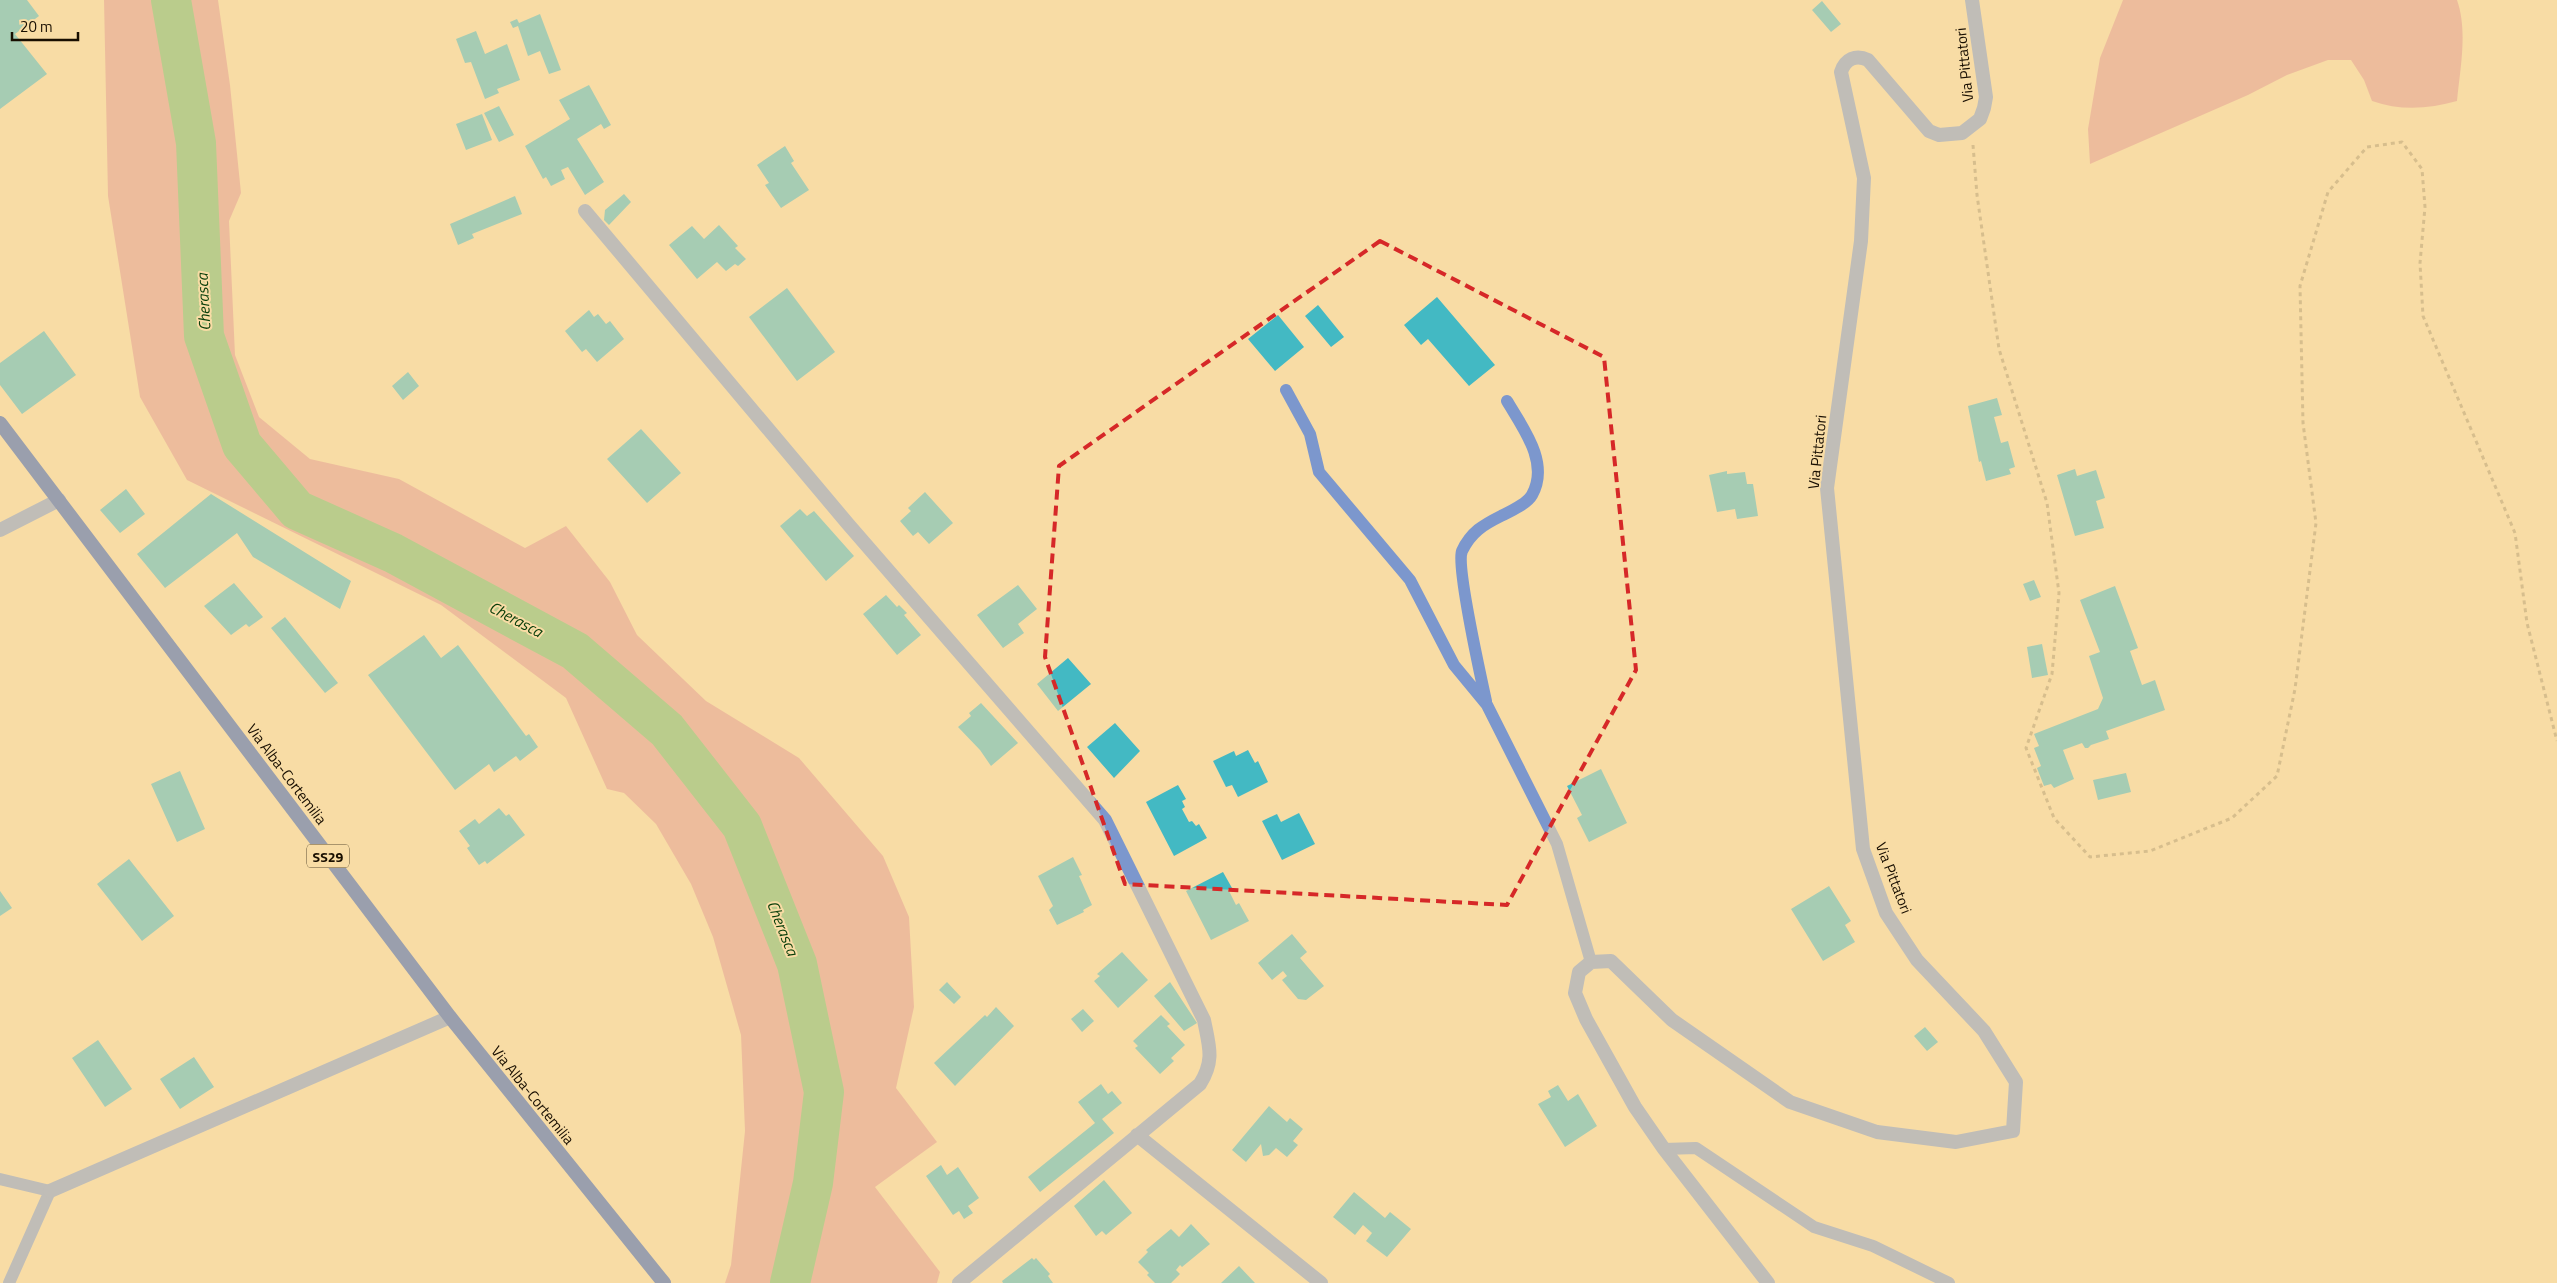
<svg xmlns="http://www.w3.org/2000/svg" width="2557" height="1283" viewBox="0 0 2557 1283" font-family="'Titillium Web',sans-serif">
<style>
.green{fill:#e19691}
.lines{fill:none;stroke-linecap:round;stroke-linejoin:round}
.river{stroke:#70b96d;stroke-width:40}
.building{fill:#43b9c3}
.path{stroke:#b09a70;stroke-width:3;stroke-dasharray:4 4;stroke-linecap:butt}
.service{stroke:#7c97cd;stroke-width:12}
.minor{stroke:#7c97cd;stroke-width:14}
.tertiary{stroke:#7c97cd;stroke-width:14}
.primary{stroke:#2955b6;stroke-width:14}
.marked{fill:none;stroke:#d62828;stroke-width:4;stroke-dasharray:10 6;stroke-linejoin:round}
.labels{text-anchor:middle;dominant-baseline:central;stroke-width:4;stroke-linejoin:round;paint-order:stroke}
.shield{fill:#f8dca5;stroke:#5b4c32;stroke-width:1}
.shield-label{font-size:14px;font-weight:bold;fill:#180e00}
.street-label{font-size:15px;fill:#180e00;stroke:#f8dca5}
.water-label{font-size:16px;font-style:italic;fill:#073d09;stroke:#f8dca5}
</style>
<rect width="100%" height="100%" fill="#f8dca5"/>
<path class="green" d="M104,0H218L230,85L241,193L229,221L235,355L259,417L310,459L399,479L525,548L566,526L610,582L637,635L706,701L799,758L883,856L909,917L914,1007L896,1088L937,1142L875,1187L940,1272L937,1283H721H725L731,1265L745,1131L741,1035L713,937L691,884L656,824L624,793L607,789L566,698L441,605L187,480L140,397L108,196Z
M2123,0H2457C2468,31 2460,69 2457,101C2429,109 2400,111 2372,101L2364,80L2351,60H2328L2287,75L2248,95L2090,164L2088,129L2100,58Z"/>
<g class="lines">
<path class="river" d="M171,0L196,143L204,336L242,445L297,510L393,553L575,651L667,730L742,826L797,964L824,1092L813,1183L790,1283"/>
</g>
<path class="building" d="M0,0H27L39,16L15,34L47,74L0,109Z
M1822,1L1841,24L1831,32L1812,10Z
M540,14L561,70L549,74L540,51L528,56L518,26L513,28L510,22L517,19L519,23Z
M476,31L485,54L507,44L520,80L497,89L499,93L485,99L471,62L465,63L456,39Z
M589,85L611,125L604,129L601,124L577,139L604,182L585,195L568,167L561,170L565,179L551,186L546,177L543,179L525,146L570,119L559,100Z
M499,106L514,135L499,142L484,113Z
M482,114L492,140L466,150L456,124Z
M785,146L794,161L791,163L809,190L781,208L765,185L769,183L757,165Z
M624,194L631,202L609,225L604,220L605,210Z
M515,196L522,214L472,234L474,238L458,245L450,224Z
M719,225L738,246L735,248L746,259L738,266L735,264L726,271L717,262L697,279L669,245L692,226L704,239Z
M787,288L835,352L797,381L749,317Z
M1437,297L1495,365L1469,386L1428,339L1421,345L1404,325Z
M1318,305L1344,337L1331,347L1305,316Z
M589,310L594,317L598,314L606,324L610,321L624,339L597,362L586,349L582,352L565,331Z
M1278,315L1304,347L1275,371L1248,339Z
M44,331L76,375L22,414L0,385V363Z
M408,372L419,386L403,400L392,386Z
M1997,398L2002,415L1994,417L2001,443L2008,441L2015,467L2009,469L2011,474L1986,481L1981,461L1979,462L1968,406Z
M641,429L681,473L647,503L607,459Z
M2075,469L2077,476L2096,470L2105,498L2096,501L2104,528L2075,536L2057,475Z
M1727,471V474L1745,472L1747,484H1753L1758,516L1737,519L1735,509L1717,512L1709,475Z
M126,489L145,514L120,533L100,510Z
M925,492L953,523L929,544L918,532L913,536L900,521L911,511L908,508Z
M211,494L351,581L340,609L253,557L237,533L165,588L137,554Z
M800,509L807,516L814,511L854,556L826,581L780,526Z
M2034,580L2041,597L2030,601L2023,584Z
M234,583L263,617L249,627L246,624L231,635L204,606Z
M1018,585L1037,609L1018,624L1024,633L1003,648L977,615Z
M2115,586L2138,648L2130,651L2142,685L2155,680L2165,710L2106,731L2109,739L2091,745L2088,748H2085L2082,743L2063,750L2074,779L2054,788L2051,784L2044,786L2037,768L2041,766L2034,748L2039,746L2034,734L2098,709L2103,698L2089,656L2100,652L2080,600Z
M886,595L897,607L899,605L907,613L904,615L921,635L897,655L863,614Z
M285,617L338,683L325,693L271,628Z
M424,635L441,658L458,645L526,736L529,734L538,747L520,761L516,756L494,772L489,764L455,790L368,675Z
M2042,644L2048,675L2032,678L2027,647Z
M1068,658L1091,684L1058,711L1037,684Z
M981,703L1018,743L991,766L980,750L958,727L971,716L969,713Z
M1115,723L1140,751L1114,778L1087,747Z
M1248,750L1255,763L1258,761L1268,782L1238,797L1232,785L1226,787L1213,761L1234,751L1236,756Z
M1601,769L1627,823L1589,842L1577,818L1582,815L1567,786Z
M180,771L205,829L177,842L151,784Z
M2126,773L2131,792L2098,800L2093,780Z
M1178,785L1186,799L1182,801L1185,807L1182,809L1189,822L1192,821L1196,826L1199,824L1207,838L1174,856L1146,802Z
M499,808L506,816L509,814L525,835L487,864L485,861L479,865L467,848L470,846L459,831L475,819L479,824Z
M1299,813L1315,844L1282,860L1262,821L1277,814L1281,822Z
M1073,857L1082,875L1079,876L1092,905L1083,910L1084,912L1057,925L1049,910L1053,906L1038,876Z
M129,859L174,916L142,941L97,884Z
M1223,872L1232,888L1228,889L1236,905L1239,903L1249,921L1211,940L1186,891Z
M1829,886L1851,921L1845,925L1855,942L1823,961L1791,909Z
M0,891L12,908L0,916Z
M1292,934L1307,952L1300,958L1324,986L1306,1000L1298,999L1282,980L1287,976L1283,971L1272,980L1258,963Z
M1122,952L1148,980L1118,1008L1094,981L1100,976L1097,974Z
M947,982L961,997L954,1004L939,990Z
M1170,982L1197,1023L1184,1031L1154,996Z
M996,1007L1014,1026L955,1086L934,1063L985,1015L987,1017Z
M1083,1009L1094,1021L1082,1032L1071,1019Z
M1161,1015L1170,1024L1167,1026L1185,1045L1171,1058L1174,1061L1160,1074L1135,1048L1138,1046L1133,1041Z
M1925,1027L1938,1042L1927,1051L1914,1036Z
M98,1040L132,1089L105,1107L72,1058Z
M194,1057L214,1087L180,1109L160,1079Z
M1101,1084L1108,1094L1112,1091L1122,1103L1102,1119L1114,1133L1040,1192L1028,1177L1095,1123L1078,1102Z
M1558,1085L1568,1101L1578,1094L1597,1126L1565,1147L1538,1104L1551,1097L1548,1091Z
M1269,1106L1287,1122L1290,1118L1303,1129L1293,1141L1298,1145L1287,1157L1276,1148L1269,1155L1263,1156L1261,1144L1246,1162L1232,1150Z
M941,1165L947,1175L958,1167L979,1198L968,1206L973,1213L964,1219L959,1211L953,1215L926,1176Z
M1104,1180L1132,1213L1106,1235L1102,1231L1096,1236L1074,1206Z
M1354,1192L1385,1218L1390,1212L1411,1229L1387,1257L1366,1241L1372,1233L1363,1225L1355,1235L1333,1217Z
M1191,1224L1210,1244L1182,1267L1180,1265L1176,1270L1180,1274L1171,1283H1155L1147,1275L1149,1273L1138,1262L1148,1252L1146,1250L1171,1229L1179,1237Z
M1032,1258L1034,1260L1036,1258L1050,1274L1048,1276L1053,1283H1003L1002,1281Z
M1239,1266L1255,1283H1221Z"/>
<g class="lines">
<path class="path" d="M1973,145L1977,195L1999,349L2047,503L2059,593L2052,674L2026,748L2054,818L2090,857L2150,851L2232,818L2277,776L2295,689L2316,523L2303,423L2300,286L2328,192L2367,147L2402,142L2422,169L2425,207L2420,263L2423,316L2515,533L2527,623L2557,741"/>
<path class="service" d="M1286,390L1310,434L1319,472L1410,580L1454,665L1487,705L1557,844L1591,962
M1486,701C1481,678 1456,565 1462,551C1471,532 1483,525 1501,516C1509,512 1527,504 1532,495C1550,463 1523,428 1507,401
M1664,1149L1696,1148L1814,1227L1873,1246L1949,1283
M0,1179L50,1191L9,1283"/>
<path class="minor" d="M585,211L848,524L1105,820L1204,1020C1209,1046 1215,1060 1200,1084L959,1283
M1137,1135L1321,1283
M50,1191L450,1017"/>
<path class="tertiary" d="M0,530L59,500
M1768,1283L1664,1149L1635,1107L1586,1019L1575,993L1579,972L1591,962L1611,961L1672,1020L1790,1102L1877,1132L1956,1142L2013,1131L2016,1082L1984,1031L1917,960L1886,913L1863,849L1827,488L1861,241L1864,178L1841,72C1845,59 1856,54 1868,60L1929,131L1939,135L1962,133L1980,119L1984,108L1986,97L1972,0"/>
<path class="primary" d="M0,423L450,1017L664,1283"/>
</g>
<path d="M0 0H2557V1283H0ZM1380,241L1604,357L1636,670L1507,905L1125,884L1045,657L1059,466Z" fill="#f8dca5" fill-opacity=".55" fill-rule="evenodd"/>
<path class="marked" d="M1380,241L1604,357L1636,670L1507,905L1125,884L1045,657L1059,466Z"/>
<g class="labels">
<rect class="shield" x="307" y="844.5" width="42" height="23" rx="4"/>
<g class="shield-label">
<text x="328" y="856">SS29</text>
</g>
<g class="street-label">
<text transform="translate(1964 65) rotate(-96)">Via Pittatori</text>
<text transform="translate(1817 452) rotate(-84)">Via Pittatori</text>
<text transform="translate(287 774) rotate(53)">Via Alba-Cortemilia</text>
<text transform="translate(1894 878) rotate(69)">Via Pittatori</text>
<text transform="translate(533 1095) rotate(51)">Via Alba-Cortemilia</text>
</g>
<g class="water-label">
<text transform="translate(203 302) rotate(-93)">Cherasca</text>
<text transform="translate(516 619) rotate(28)">Cherasca</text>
<text transform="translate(783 928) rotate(68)">Cherasca</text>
</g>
</g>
<path d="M12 32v8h66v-8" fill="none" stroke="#180e00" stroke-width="2.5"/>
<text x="20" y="32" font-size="15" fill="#180e00" stroke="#f8dca5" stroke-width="4" paint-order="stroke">20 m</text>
</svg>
